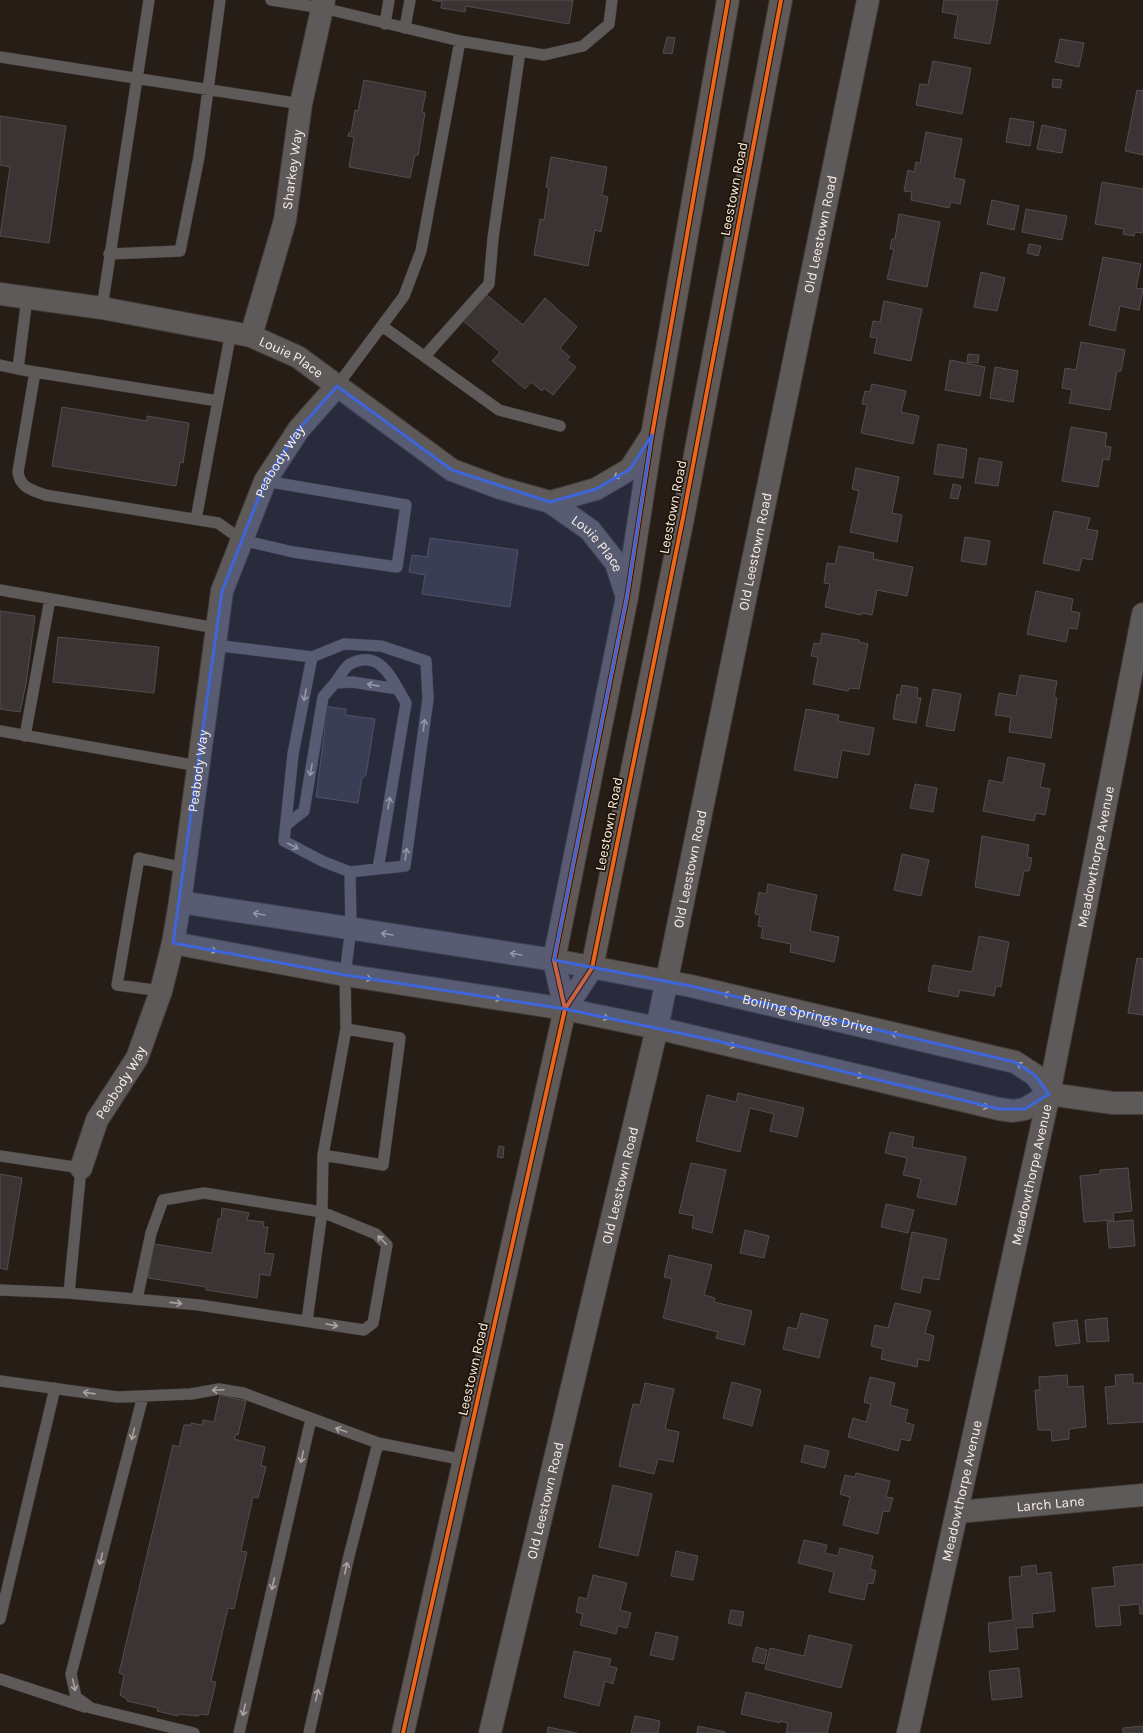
<svg xmlns="http://www.w3.org/2000/svg" width="1143" height="1733" viewBox="0 0 1143 1733" font-family="Karla,sans-serif">
<style>
.building{fill:#3a3534;stroke:#544d4d}
.lines{fill:none;stroke-linecap:round;stroke-linejoin:round}
.lane-casing{stroke:#413a35;stroke-width:12}
.street-casing{stroke:#413a35;stroke-width:24}
.primary-casing{stroke:#413a35;stroke-width:24}
.lane{stroke:#5e5a59;stroke-width:11}
.street{stroke:#5e5a59;stroke-width:22}
.primary{stroke:#605957;stroke-width:22}
.cycleway-casing{stroke:#211407;stroke-width:6}
.cycleway{stroke:#eb651d;stroke-width:4}
.oneway{stroke:#aba49f}
.marked{fill:#3e66da;fill-opacity:0.2;stroke:#3e66da;stroke-width:3;stroke-linejoin:round}
.labels{text-anchor:middle;dominant-baseline:central;stroke-width:3.5;stroke-linejoin:round;paint-order:stroke}
.street-label{font-size:14px;fill:#f8eee5;stroke:#211407}
</style>
<rect width="100%" height="100%" fill="#251d16"/>
<path class="building" d="M432,0H573L569,24L466,6L465,12L441,8L442,2Z
M944,0H998L990,44L954,38L958,15L942,12Z
M667,37L675,38L672,54L663,53Z
M1060,39L1084,43L1079,67L1055,62Z
M933,61L971,68L962,114L916,105L920,84L928,85Z
M1053,79L1062,80L1060,88L1052,87Z
M364,80L426,92L422,112L425,113L418,155H415L410,178L349,167L354,137L348,136L349,133H351L355,110L358,111Z
M1137,90L1143,91V155L1125,151Z
M0,116L66,126L49,243L0,236L10,167L0,165Z
M1010,118L1034,122L1030,146L1006,142Z
M1042,125L1066,130L1062,153L1037,149Z
M926,132L962,139L954,178L965,180L960,204L951,202L949,208L911,200L912,192L904,191L908,170L914,172L916,162L920,163Z
M551,157L607,167L602,195L608,197L601,232L595,230L588,266L534,255L540,219L544,220L549,188L546,187Z
M1102,182L1143,189V233L1135,232L1134,236L1123,234L1124,229L1095,224Z
M992,200L1019,206L1014,230L987,224Z
M1026,209L1067,216L1062,240L1022,232Z
M899,214L940,222L927,287L887,279L894,249H890L892,239H895Z
M1029,244L1041,246L1038,256L1027,253Z
M1103,257L1141,264L1136,288L1143,289L1139,310L1120,306L1115,331L1089,325Z
M981,272L1005,278L997,311L974,307Z
M482,291L523,325L545,298L577,327L560,348L570,357L567,360L576,367L553,395L544,388L542,391L531,382L525,389L492,361L500,352L460,318Z
M884,301L922,309L911,361L874,353L877,338L870,337L873,321L880,322Z
M1081,342L1125,350L1121,371H1117L1110,410L1069,403L1072,390L1062,388L1065,368L1076,370Z
M968,354L979,355L978,363L967,362Z
M950,360L985,367L980,396L945,390Z
M995,367L1018,371L1013,402L990,398Z
M872,384L906,391L901,412L919,416L913,444L861,433L867,405L862,404L865,391L870,392Z
M62,407L147,421V416L189,423L183,463L180,462L176,486L52,466Z
M1071,427L1107,433L1105,446L1111,447L1109,460L1103,459L1098,487L1062,481Z
M938,444L967,449L963,478L934,474Z
M979,458L1002,462L998,486L975,483Z
M856,468L899,477L892,513L902,515L897,542L850,532L859,491L852,489Z
M953,484L961,486L958,499L950,498Z
M1054,511L1090,518L1087,529L1098,531L1092,560L1082,558L1079,571L1043,563Z
M965,537L990,541L986,565L961,561Z
M430,538L518,550L510,607L422,594L425,575L409,572L412,555L427,557Z
M839,546L874,553L873,559L913,567L907,596L877,590L872,615L862,613L861,615L825,607L830,584L824,583L827,563L835,564Z
M1036,591L1073,599L1071,611L1080,613L1077,629L1069,628L1066,642L1027,634Z
M0,611L35,616L26,684L20,712L0,709Z
M822,633L859,640V642L868,644L859,689L849,688L848,691L813,684L818,657L811,656L814,643L820,644Z
M58,637L159,647L154,693L53,682Z
M1020,675L1057,681L1054,697L1057,698L1051,738L1009,732L1011,717L995,715L999,693L1016,696Z
M902,685L918,688L917,698H921L916,723L893,719L897,694L900,695Z
M933,689L961,694L954,731L926,726Z
M322,706L346,709L345,715L375,719L366,775L362,778L358,803L316,797L325,727L319,726Z
M806,709L839,715L838,721L874,728L869,755L842,750L837,778L794,770Z
M1008,757L1045,764L1040,787L1050,789L1045,815L1036,813L1034,821L983,811L989,780L1003,783Z
M915,784L937,788L933,812L910,808Z
M982,836L1029,845L1027,857L1032,858L1029,871H1024L1019,896L975,887Z
M902,854L929,860L921,896L894,890Z
M768,884L817,895L810,931L839,937L834,962L790,952L791,944L761,938L763,927L758,926L760,915L755,914L759,892L766,894Z
M979,936L1009,942L1001,987L996,986L994,996L960,990L958,997L928,991L933,965L972,972Z
M1137,958L1143,959V1015L1128,1013Z
M738,1093L804,1108L797,1137L770,1131L774,1114L750,1108L740,1152L696,1141L707,1095L736,1102Z
M890,1132L914,1137L912,1147L966,1157L956,1205L917,1197L921,1179L903,1175L907,1158L885,1153Z
M499,1146L504,1147L503,1158L497,1157Z
M691,1163L726,1170L712,1233L692,1228L694,1216L679,1213Z
M1128,1168L1132,1211L1113,1213L1114,1220L1084,1222L1080,1176L1100,1174V1170Z
M0,1174L22,1178L7,1270L0,1268Z
M886,1204L914,1210L908,1233L881,1227Z
M222,1208L249,1213L247,1220L264,1222L263,1227H268L264,1253L274,1254L270,1276L260,1274L257,1298L206,1290V1287L148,1278L154,1244L212,1253L218,1219H221Z
M1133,1220L1135,1246L1109,1248L1107,1222Z
M745,1230L769,1236L764,1258L740,1253Z
M912,1232L947,1239L939,1280L923,1277L920,1293L901,1289Z
M669,1255L712,1265L704,1295L715,1298L714,1302L752,1311L744,1345L716,1338L718,1332L663,1318L672,1279L664,1277Z
M895,1303L931,1311L925,1333L934,1336L929,1361L918,1359L917,1367L881,1359L883,1349L871,1346L875,1325L888,1328Z
M801,1313L828,1320L819,1358L783,1349L788,1327L797,1329Z
M1107,1318L1109,1341L1087,1342L1085,1320Z
M1077,1320L1080,1343L1056,1346L1053,1323Z
M1133,1374V1383H1143V1422L1108,1424L1105,1387L1116,1386L1115,1375Z
M1067,1375L1068,1387L1083,1386L1086,1427L1069,1429V1439L1052,1441L1051,1430H1038L1035,1390H1040L1039,1377Z
M870,1377L895,1383L890,1405L908,1410L905,1422L914,1425L910,1441L901,1439L898,1451L848,1437L853,1418L866,1422L871,1404L864,1402Z
M732,1382L761,1390L752,1426L723,1418Z
M645,1383L674,1389L665,1429L679,1432L673,1462L658,1459L654,1474L619,1466L633,1404L640,1405Z
M220,1395L246,1401L238,1435L236,1434L234,1439L265,1447L261,1465L266,1467L258,1498L253,1497L241,1551L247,1552L234,1609L228,1608L211,1681L216,1682L208,1715L202,1714L197,1716L179,1714L178,1716L157,1711L158,1708L127,1701V1699L120,1695L124,1675L119,1673L173,1445L179,1447L184,1425H191V1423L202,1425L203,1420L214,1422Z
M805,1445L829,1451L825,1468L801,1462Z
M856,1473L890,1481L886,1497L893,1498L889,1512L883,1511L878,1534L843,1525L850,1497L840,1494L845,1475L855,1477Z
M613,1485L652,1494L638,1556L599,1547Z
M804,1540L827,1545L825,1553L838,1556L840,1548L873,1556L870,1569L876,1571L873,1584L868,1583L864,1600L829,1592L834,1572L798,1563Z
M676,1551L698,1556L693,1580L671,1576Z
M1143,1564V1614H1140L1139,1604L1119,1606L1121,1625L1096,1627L1092,1588L1115,1586L1113,1567Z
M1036,1565L1037,1574L1051,1572L1055,1611L1032,1614L1033,1627L1016,1628L1018,1649L990,1652L988,1623L1013,1620L1009,1577L1022,1576L1021,1567Z
M593,1575L627,1583L620,1610L631,1613L627,1628L618,1626L616,1634L580,1625L583,1614L576,1612L579,1597L587,1599Z
M731,1610L744,1612L741,1626L728,1623Z
M656,1632L678,1637L673,1660L650,1655Z
M809,1635L852,1645L841,1688L765,1669L770,1648L804,1656Z
M756,1647L767,1650L764,1664L752,1661Z
M574,1651L611,1659L609,1666L617,1668L613,1684L605,1681L599,1706L564,1697Z
M1019,1668L1022,1697L992,1700L989,1671Z
M746,1692L832,1713L827,1733H786L788,1723L780,1721V1723L741,1714Z
M635,1716L660,1721L658,1733H631Z
M698,1726L725,1732V1733H697Z
M1143,1726V1733H1123V1728Z
M548,1727L577,1733H547Z"/>
<g class="lines">
<g class="lane-casing">
<path id="lane" d="M271,0L323,8L460,41L544,55L583,46L609,24L612,0
M385,24L389,0
M405,28L410,0
M0,57L301,104
M109,254L180,251L199,157L220,0
M27,298L18,369L35,372L218,401L231,332
M102,308L149,0
M382,326L499,410L560,426
M425,356L489,284L493,238L520,51
M0,365L18,369
M35,372L18,472C20,488 32,490 45,495L218,523L242,540L293,552L397,567L406,505L265,481
M337,386L404,296L421,251L460,41
M196,519L218,401
M0,590L216,628
M214,645L312,657L344,644L381,646L426,661L428,699L405,866L350,872L322,861L284,841L293,754L312,657
M335,683C339,678 344,668 350,664C375,651 388,670 398,689
M0,731L198,766
M25,736L50,599
M286,825L304,811L323,697L335,683L352,682L398,689L406,703L378,869
M161,991L117,985L139,858L185,868
M323,1155L383,1165L400,1038L346,1029
M0,1156L81,1168L69,1293L0,1290
M69,1293L199,1305L364,1330L373,1323L387,1245L376,1234L322,1212L204,1193L163,1200L151,1233L137,1299
M307,1321L322,1212L323,1155L346,1029L345,975L351,928L350,872
M0,1381L117,1397L191,1394L219,1389L243,1393L378,1443L464,1460
M143,1396L71,1674L76,1697L91,1708L194,1733
M0,1619L55,1388
M0,1679L85,1707
M239,1733L311,1419
M309,1733L349,1556L378,1443"/>
</g>
<g class="street-casing">
<g id="street">
<path id="s1" d="M0,294L102,308L251,336L298,357L452,470L500,488L550,502L590,530L616,563L627,597"/>
<path id="s2" d="M251,336L285,220L301,104L324,0"/>
<path d="M550,502L596,489L630,469L652,435"/>
<path id="s3" d="M180,902L554,960L691,986L1015,1062L1035,1075L1049,1094"/>
<path d="M173,943L345,975L565,1009L657,1028L999,1109L1013,1111L1025,1109L1049,1094L1113,1103H1143"/>
<path id="s4" d="M81,1168L97,1120L137,1058L161,991L173,943L180,902L222,591L265,481L299,429L337,386"/>
<path id="s5" d="M958,1512L1143,1495"/>
<path id="s6" d="M490,1733L657,1028L868,0"/>
<path id="s7" d="M908,1733L1049,1094L1143,614"/>
</g>
</g>
<g class="primary-casing">
<path id="primary" d="M565,1009L554,960L627,597L652,435L728,0
M403,1733L565,1009L592,968L683,518L781,0"/>
</g>
<use href="#lane" class="lane"/>
<use href="#street" class="street"/>
<use href="#primary" class="primary"/>
<g class="cycleway-casing">
<path id="cycleway" d="M565,1009L554,960L627,597L652,435L728,0
M403,1733L565,1009L592,968L683,518L781,0"/>
</g>
<use href="#cycleway" class="cycleway"/>
</g>
<defs><path id="oneway-shaft" d="M-6 0H5M1.5-3L5.5 0L1.5 3" fill="none" stroke-width="1.6" stroke-linecap="round" stroke-linejoin="round"/></defs>
<g class="oneway">
<use href="#oneway-shaft" transform="translate(619 475) rotate(150)"/>
<use href="#oneway-shaft" transform="translate(373 685) rotate(-169)"/>
<use href="#oneway-shaft" transform="translate(305 695) rotate(101)"/>
<use href="#oneway-shaft" transform="translate(424 725) rotate(-82)"/>
<use href="#oneway-shaft" transform="translate(311 770) rotate(100)"/>
<use href="#oneway-shaft" transform="translate(389 803) rotate(-80)"/>
<use href="#oneway-shaft" transform="translate(293 846) rotate(27)"/>
<use href="#oneway-shaft" transform="translate(406 854) rotate(-82)"/>
<use href="#oneway-shaft" transform="translate(259 914) rotate(-171)"/>
<use href="#oneway-shaft" transform="translate(387 934) rotate(-171)"/>
<use href="#oneway-shaft" transform="translate(211 950) rotate(10)"/>
<use href="#oneway-shaft" transform="translate(516 954) rotate(-171)"/>
<use href="#oneway-shaft" transform="translate(366 978) rotate(9)"/>
<use href="#oneway-shaft" transform="translate(729 995) rotate(-167)"/>
<use href="#oneway-shaft" transform="translate(495 998) rotate(9)"/>
<use href="#oneway-shaft" transform="translate(603 1017) rotate(11)"/>
<use href="#oneway-shaft" transform="translate(897 1035) rotate(-167)"/>
<use href="#oneway-shaft" transform="translate(730 1045) rotate(14)"/>
<use href="#oneway-shaft" transform="translate(1022 1066) rotate(-151)"/>
<use href="#oneway-shaft" transform="translate(857 1075) rotate(14)"/>
<use href="#oneway-shaft" transform="translate(983 1106) rotate(14)"/>
<use href="#oneway-shaft" transform="translate(382 1240) rotate(-134)"/>
<use href="#oneway-shaft" transform="translate(176 1303) rotate(6)"/>
<use href="#oneway-shaft" transform="translate(332 1325) rotate(10)"/>
<use href="#oneway-shaft" transform="translate(218 1390) rotate(177)"/>
<use href="#oneway-shaft" transform="translate(89 1393) rotate(-172)"/>
<use href="#oneway-shaft" transform="translate(341 1430) rotate(-160)"/>
<use href="#oneway-shaft" transform="translate(133 1434) rotate(104)"/>
<use href="#oneway-shaft" transform="translate(302 1457) rotate(103)"/>
<use href="#oneway-shaft" transform="translate(101 1559) rotate(104)"/>
<use href="#oneway-shaft" transform="translate(346 1568) rotate(-77)"/>
<use href="#oneway-shaft" transform="translate(273 1584) rotate(103)"/>
<use href="#oneway-shaft" transform="translate(74 1685) rotate(77)"/>
<use href="#oneway-shaft" transform="translate(317 1695) rotate(-77)"/>
<use href="#oneway-shaft" transform="translate(244 1710) rotate(103)"/>
</g>
<path class="marked" d="M337,386L452,470L550,502L596,489L630,469L652,435L627,597L554,960L691,986L1015,1062L1035,1075L1049,1094L1025,1109H999L717,1041L565,1009L345,975L173,943L222,591L265,481L299,429Z"/>
<g class="labels">
<g class="street-label">
<text stroke="none"><textPath href="#s2" startOffset="172">Sharkey Way</textPath></text>
<text transform="translate(734 189) rotate(-79)">Leestown Road</text>
<text stroke="none"><textPath href="#s6" startOffset="1535">Old Leestown Road</textPath></text>
<text stroke="none"><textPath href="#s1" startOffset="300">Louie Place</textPath></text>
<text stroke="none"><textPath href="#s4" startOffset="743">Peabody Way</textPath></text>
<text transform="translate(673 507) rotate(-79)">Leestown Road</text>
<text stroke="none"><textPath href="#s1" startOffset="664">Louie Place</textPath></text>
<text stroke="none"><textPath href="#s6" startOffset="1211">Old Leestown Road</textPath></text>
<text stroke="none"><textPath href="#s4" startOffset="419">Peabody Way</textPath></text>
<text transform="translate(609 824) rotate(-79)">Leestown Road</text>
<text stroke="none"><textPath href="#s7" startOffset="896">Meadowthorpe Avenue</textPath></text>
<text stroke="none"><textPath href="#s6" startOffset="887">Old Leestown Road</textPath></text>
<text stroke="none"><textPath href="#s3" startOffset="638">Boiling Springs Drive</textPath></text>
<text stroke="none"><textPath href="#s4" startOffset="95">Peabody Way</textPath></text>
<text stroke="none"><textPath href="#s7" startOffset="572">Meadowthorpe Avenue</textPath></text>
<text stroke="none"><textPath href="#s6" startOffset="563">Old Leestown Road</textPath></text>
<text transform="translate(473 1369) rotate(-77)">Leestown Road</text>
<text stroke="none"><textPath href="#s7" startOffset="248">Meadowthorpe Avenue</textPath></text>
<text stroke="none"><textPath href="#s6" startOffset="239">Old Leestown Road</textPath></text>
<text stroke="none"><textPath href="#s5" startOffset="93">Larch Lane</textPath></text>
</g>
</g>
</svg>
